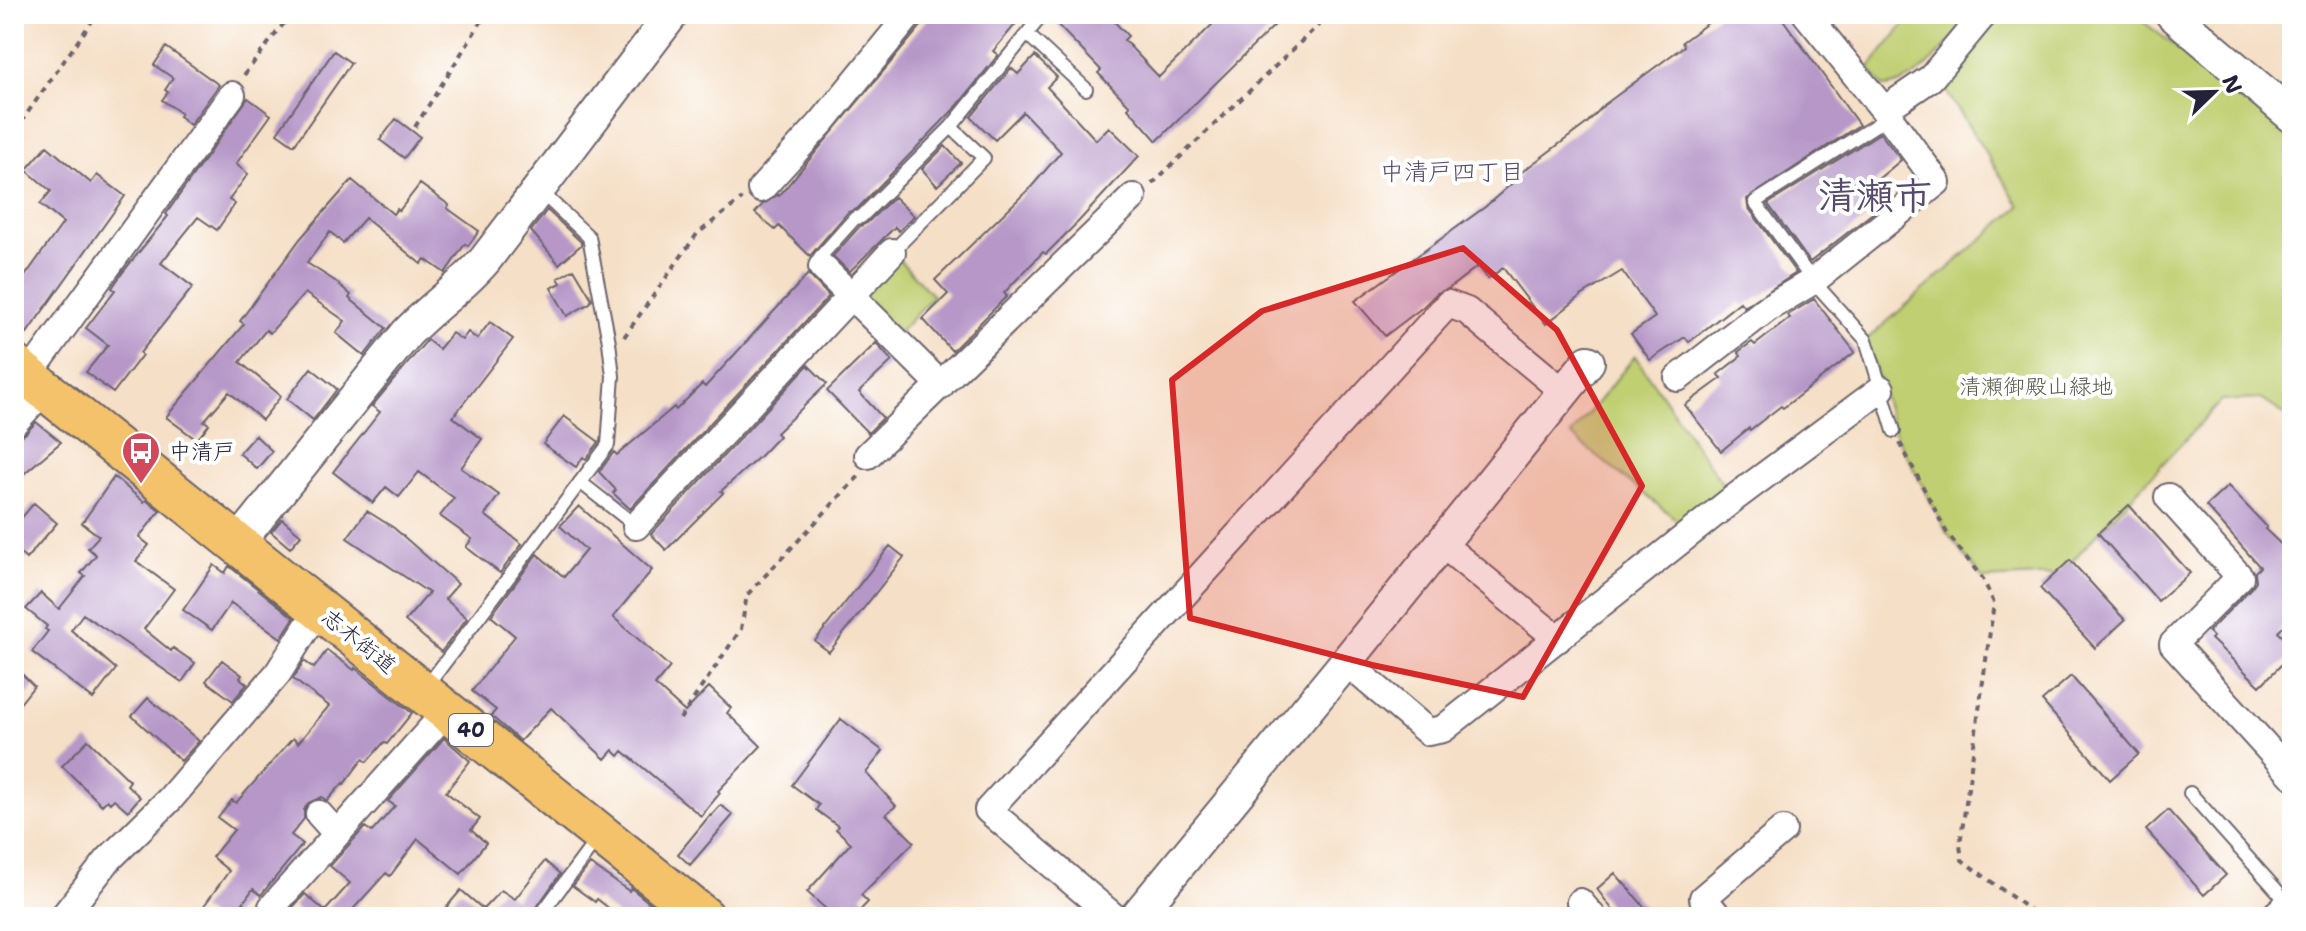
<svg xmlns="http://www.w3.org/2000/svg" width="2306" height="931" viewBox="0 0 2306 931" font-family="'Shantell Sans','Klee One',sans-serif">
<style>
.green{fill:#c0cf71;stroke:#717856;stroke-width:2}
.building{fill:#b697c8}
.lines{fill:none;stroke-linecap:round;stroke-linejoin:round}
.service-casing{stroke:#6c646c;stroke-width:16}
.minor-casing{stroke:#6c646c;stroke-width:30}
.tertiary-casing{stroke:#6c646c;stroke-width:36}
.primary-casing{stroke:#6c646c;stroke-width:44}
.path{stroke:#6c646c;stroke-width:4;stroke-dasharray:6 6;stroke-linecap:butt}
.service{stroke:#fff;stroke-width:12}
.minor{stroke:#fff;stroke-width:26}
.tertiary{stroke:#fff;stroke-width:32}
.primary{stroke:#f3c26a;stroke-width:40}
.marked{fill:#d62828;fill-opacity:0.2;stroke:#d62828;stroke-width:6;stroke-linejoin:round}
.labels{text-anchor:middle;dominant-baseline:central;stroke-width:8;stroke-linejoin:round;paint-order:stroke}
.shield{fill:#fff;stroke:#646476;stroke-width:2}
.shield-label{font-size:20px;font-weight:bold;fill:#22223b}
.park-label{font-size:22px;fill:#595f4e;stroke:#fff}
.poi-label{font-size:22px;fill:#22223b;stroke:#fff;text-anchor:start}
.street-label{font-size:22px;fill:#22223b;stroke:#fff}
.neighbourhood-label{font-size:24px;fill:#564b6c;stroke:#fff}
.town-label{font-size:38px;font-weight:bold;fill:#564b6c;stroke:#fff}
</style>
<rect width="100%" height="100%" fill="#fff"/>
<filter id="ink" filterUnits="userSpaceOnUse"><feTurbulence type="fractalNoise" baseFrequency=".0125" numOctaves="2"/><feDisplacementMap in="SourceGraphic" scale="16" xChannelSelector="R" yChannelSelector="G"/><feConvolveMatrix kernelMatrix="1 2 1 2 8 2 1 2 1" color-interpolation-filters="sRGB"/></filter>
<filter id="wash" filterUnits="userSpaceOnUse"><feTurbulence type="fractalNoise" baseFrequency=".006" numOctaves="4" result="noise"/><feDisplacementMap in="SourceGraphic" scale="32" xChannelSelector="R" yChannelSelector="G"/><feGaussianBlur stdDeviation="1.8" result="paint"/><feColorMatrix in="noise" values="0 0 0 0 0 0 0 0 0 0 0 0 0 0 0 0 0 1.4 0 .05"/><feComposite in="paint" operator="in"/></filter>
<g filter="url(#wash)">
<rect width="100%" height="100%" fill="#f5dfc6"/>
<path class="green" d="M1913,14H1973C1949,40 1921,85 1884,87L1869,68Z
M2001,14H2133L2292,135V419L2261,399L2221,401L2059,575L1983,579L1947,533L1894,431L1866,340L2020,206L1939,80Z
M892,252L933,296L894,338L851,295Z
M1635,356L1733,499L1693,533L1571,435Z"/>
<g id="blocks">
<path class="building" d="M931,14H1024L993,51L998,55L958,105L857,209L848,212L810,256L779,226L775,230L755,213L762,205L777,195L779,196Z
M1052,14H1107L1128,36L1124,40L1159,77L1223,14H1286L1157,141L1128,108L1130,106L1098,73L1101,70L1051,18Z
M1720,14H1779L1859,125L1747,199L1748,207L1796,273L1744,307L1740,302L1689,342L1685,337L1650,360L1631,334L1655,317L1622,271L1581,296L1546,324L1503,268L1488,279L1478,266L1448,289L1437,293L1423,307L1385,336L1355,301L1485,207L1520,176L1519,174L1586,124L1604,105L1684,46L1682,42Z
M166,47L219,85L190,125L179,116L181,113L162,100L168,92L165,90L173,78L154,65Z
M334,51L351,63L294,145L277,133Z
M1035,56L1057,77L1047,87L1096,140L1109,127L1139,156L1079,221L1046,254L1043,252L1004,293L1007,296L952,351L923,319L948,294L935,280L1032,186L1061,152L1023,112L995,140L971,117L1011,68L1018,74Z
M248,98L271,115L236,164L248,174L229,200L235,204L217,230L198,217L161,263L193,287L140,353L142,355L113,393L86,372L108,345L86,328L115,290L112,288L123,272L168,216L166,214Z
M396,119L420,137L404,158L380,140Z
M1880,133L1901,160L1865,190L1873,200L1868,204L1874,212L1810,262L1768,204Z
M47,146L91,183L97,175L125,196L27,333L14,324V283L21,273L25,276L63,223L40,204L51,191L26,170Z
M945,146L961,163L937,186L922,169Z
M352,180L393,214L397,209L399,211L420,184L449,205L447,208L479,231L468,246L465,244L445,273L425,259L421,264L365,218L343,243L330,232L307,263L335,281L351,295L349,298L386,328L364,356L336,333L345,321L305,293L270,333L266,330L240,362L281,396L262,420L229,392L204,421L209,424L197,440L166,417L244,324L240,321L300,239Z
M894,197L914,216L899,231L895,227L849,272L833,256L860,226L867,223Z
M547,210L581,242V245L559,264L531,231Z
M574,269L592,299L590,303L567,316L551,288L561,283L558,278Z
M808,274L829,296L630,509L613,493L616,490L599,472L614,452L617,455L674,407L676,410L702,384L705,387Z
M1814,299L1855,352L1783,408L1781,406L1750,430L1749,428L1721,451L1685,405L1722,378L1718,374L1741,356L1738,352L1752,342L1755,345L1790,318L1788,315Z
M490,322L513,339L453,417L482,439L461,468L499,495L485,515L522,544L500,573L466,547L472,539L440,516L454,498L419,472L399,497L386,487L373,503L333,472L380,412L372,406L427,340L439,349L452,333L462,340L468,332L477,339Z
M876,343L892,361L859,392L883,418L868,433L827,391Z
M808,365L827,384L776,433L779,436L759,457L721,491L723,493L666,550L651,534Z
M311,368L337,389L313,420L287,399Z
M564,416L599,442L586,459L583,457L576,467L543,444Z
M36,422L61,442L14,482V439L25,434Z
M255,435L272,451L257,469L239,453Z
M114,477L144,502L146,500L160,511L139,537L149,545L136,561L174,589L144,629L171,651L173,648L195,663L182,682L83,614L71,630L116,669L93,699L32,652L48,631L45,629L47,626L26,609L41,593L59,609L85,576L81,573L96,555L88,548L99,536L82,523Z
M2228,486L2267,527L2265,529L2292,555V618L2278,632L2292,646V654L2260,686L2211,639L2213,637L2208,632L2251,588L2256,581L2255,572L2260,567L2206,506Z
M34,503L57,523L26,559L14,548L21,538L14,532V527Z
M2129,505L2190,573L2158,601L2098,533Z
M579,506L652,570L613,617L670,667L655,685L685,712L709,687L731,708L727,713L761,746L718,791L720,793L701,816L623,751L619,756L613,750L605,759L551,708L520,741L491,716L496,710L472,691L515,636L491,616L537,554L564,577L586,550L560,526Z
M367,511L394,528L458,584L445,599L467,618L441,652L405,621L429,593L347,538Z
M282,519L301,535L290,548L271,532Z
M890,546L904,557L829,652L815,641Z
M2070,560L2125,620L2095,648L2040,588Z
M214,565L225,573L229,566L294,618L281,638L231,603L212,630L183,610Z
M327,650L354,670L355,668L412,713L387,744L384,742L367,762L363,759L344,784L343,783L327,801L322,797L308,803L304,810V819L291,835L303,844L261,895L253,889L233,917H211L201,910L229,871L212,857L234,830L218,818L232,800L236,803L293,738L298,743L329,706L293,679L304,661L314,668Z
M222,660L242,675L240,678L247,684L233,701L206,681Z
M14,666L34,686L14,711Z
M2071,676L2139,754L2110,780L2042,701Z
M148,698L199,741L181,761L132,716Z
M841,719L883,751L866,773L896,806L886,814L914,842L861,895L868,902L854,917H818L826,909L807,892L851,843L836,829L838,826L816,810L819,805L792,785Z
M444,738L470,761L446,792L480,819L471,830L486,843L461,874L418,839L390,876L386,873L346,917H305L293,907L305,894L325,911L350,883L330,866L365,827L372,832L395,806L388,801Z
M88,740L130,781L127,785L140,797L128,811L114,799L110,803L107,800L102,805L62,766Z
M721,805L733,815L690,865L678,854L710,815L711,816Z
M2168,810L2226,875L2204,895L2146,830Z
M545,861L560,874L530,917H438L461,890L483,909L501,890L515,899Z
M590,864L629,891L631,888L667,917H620L597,899L595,902L573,886Z
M1615,873L1653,917H1618L1597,889Z"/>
</g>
</g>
<g filter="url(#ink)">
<use href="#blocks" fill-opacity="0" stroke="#6c646c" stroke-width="2"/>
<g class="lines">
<g class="service-casing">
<path id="service" d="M1027,34L1086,89
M1884,110L1879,123L1755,202L1813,281L1866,340L1894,431
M892,252L984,158L951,127
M820,257L855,218L861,217L951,127L1043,14
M580,482L636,526
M427,686L608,445L613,376L609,342L589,237L541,192
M2190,793L2289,904
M539,917L597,839"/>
</g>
<g class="minor-casing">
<path id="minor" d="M1884,110L1931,78L1984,14
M761,189L823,121L910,14
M822,267L941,385
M28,376L232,95
M1678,378L1768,308L1813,281L1937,182L1884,110L1806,14
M14,423L45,389
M868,455L1133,197
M2168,497L2240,577L2173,644L2292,775
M636,526L892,252
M1442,544L1558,639
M1346,662L1428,732L1443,729L1733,499L1881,389
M319,814L337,834
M1580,902L1593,917
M272,907L447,711
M63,917L108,860L170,799L278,673L319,608
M1114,917L988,810L1448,304L1467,311L1564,392
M1719,917L1703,898L1783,830
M2273,917L2292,901"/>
</g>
<g class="tertiary-casing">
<path id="tertiary" d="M2172,14L2292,116
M238,543L407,333C432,307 462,287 485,260L672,14
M1136,917L1346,662L1588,362"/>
</g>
<g class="primary-casing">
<path id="primary" d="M14,365L704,917"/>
</g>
<path class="path" d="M244,75L291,14
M415,127L486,14
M14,132L97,14
M1152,184L1330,14
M624,337L697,234L742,199
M1900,443L1947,533L1983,579L1994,603L1960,845L1962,860L2039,917
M680,719L741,629L747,595L860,475"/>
<use href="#service" class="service"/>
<use href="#minor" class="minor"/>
<use href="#tertiary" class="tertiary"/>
<use href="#primary" class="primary"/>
</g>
</g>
<path class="marked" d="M1463,248L1557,330L1642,486L1523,697L1372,665L1190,618L1172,380L1262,311Z"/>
<defs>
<g id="bus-pin" transform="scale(2)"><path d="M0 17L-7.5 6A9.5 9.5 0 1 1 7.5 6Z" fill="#d1495b" stroke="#fff"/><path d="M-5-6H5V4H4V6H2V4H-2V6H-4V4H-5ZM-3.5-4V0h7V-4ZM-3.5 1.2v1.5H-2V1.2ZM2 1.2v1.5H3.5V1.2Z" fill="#fff"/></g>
</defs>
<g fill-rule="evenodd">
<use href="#bus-pin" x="141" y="451"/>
</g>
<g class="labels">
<rect class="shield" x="449" y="714" width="44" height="32" rx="6"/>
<g class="shield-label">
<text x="471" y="730">40</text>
</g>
<g class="park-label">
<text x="2036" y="386">清瀬御殿山緑地</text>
</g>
<g class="poi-label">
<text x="169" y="451">中清戸</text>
</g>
<g class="street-label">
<text transform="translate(359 641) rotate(39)">志木街道</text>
</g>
<g class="neighbourhood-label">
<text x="1452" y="172">中清戸四丁目</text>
</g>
<g class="town-label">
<text x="1875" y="195">清瀬市</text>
</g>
</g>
<rect width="2306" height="931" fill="none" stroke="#fff" stroke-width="48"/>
<g transform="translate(2214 92) rotate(67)" stroke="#ffffff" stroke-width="6" paint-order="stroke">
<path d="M0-6L14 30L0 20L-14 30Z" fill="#22223b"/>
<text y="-12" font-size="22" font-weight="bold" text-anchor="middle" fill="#22223b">N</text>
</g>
</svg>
